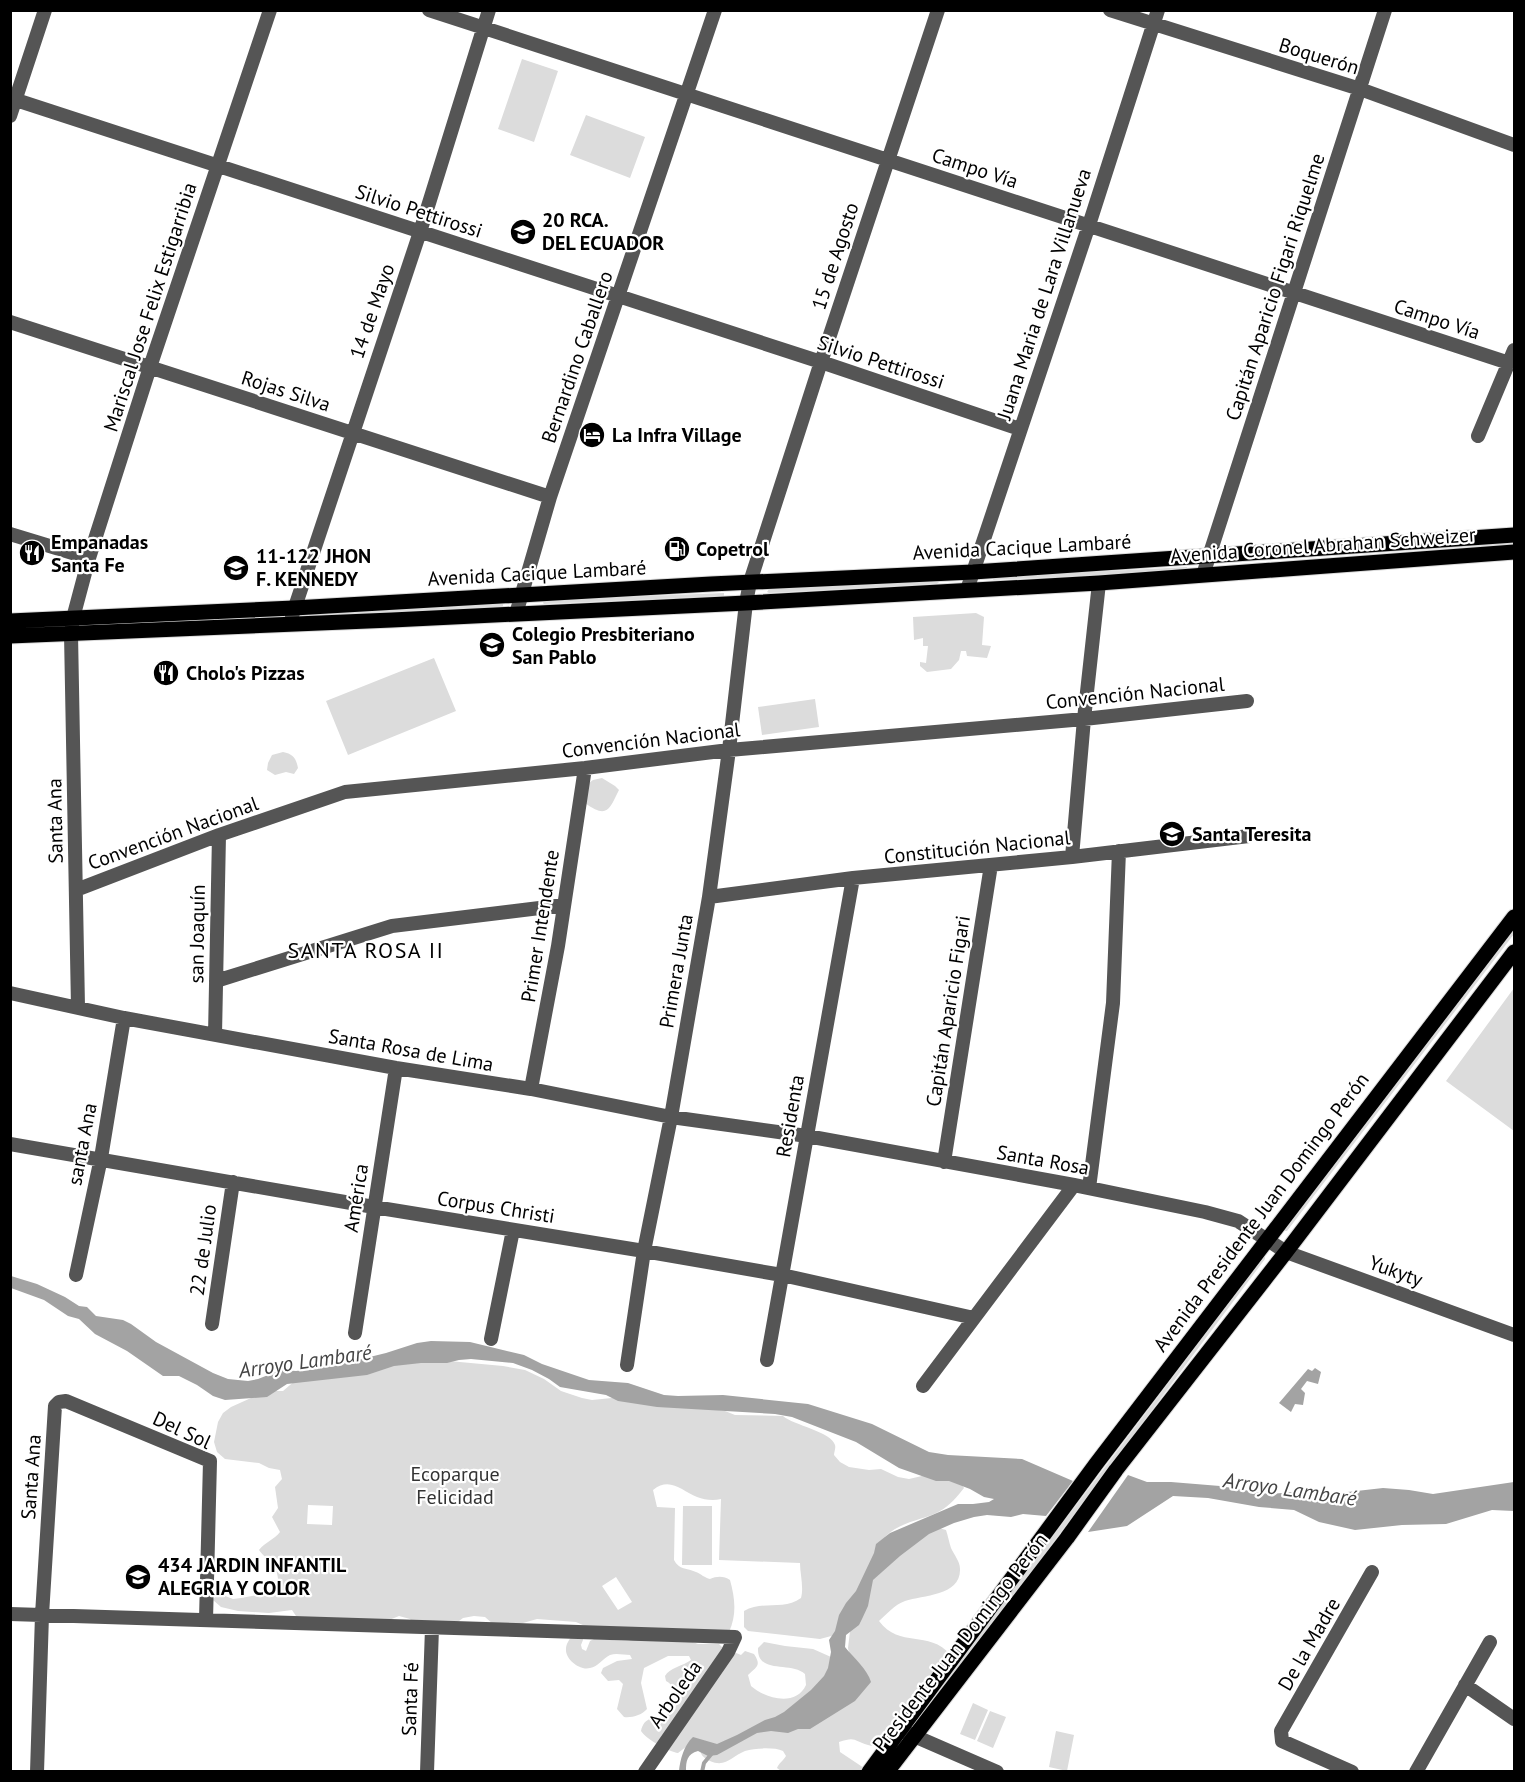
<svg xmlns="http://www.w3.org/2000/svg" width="1525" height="1782" viewBox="0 0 1525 1782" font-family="'PT Sans',sans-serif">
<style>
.green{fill:#dcdcdc;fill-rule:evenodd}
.water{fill:#a3a3a3}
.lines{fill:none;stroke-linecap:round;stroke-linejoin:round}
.stream{stroke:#a3a3a3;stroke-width:4}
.major-casing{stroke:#dbdbdb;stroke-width:17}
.minor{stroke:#555;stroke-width:14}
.major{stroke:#000;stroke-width:15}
.labels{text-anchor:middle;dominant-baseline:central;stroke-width:4.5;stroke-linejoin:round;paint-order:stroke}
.street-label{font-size:20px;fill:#000;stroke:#fff}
.poi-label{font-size:20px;font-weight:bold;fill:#000;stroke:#fff;text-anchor:start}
.park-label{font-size:20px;fill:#333;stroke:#fff}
.water-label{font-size:21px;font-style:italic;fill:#444;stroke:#fff}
.quarter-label{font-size:22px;letter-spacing:1.5px;fill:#000;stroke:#fff}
</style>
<rect width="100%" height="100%" fill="#fff"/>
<path class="green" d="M522,59L558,71L534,142L498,129Z
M586,115L645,137L630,178L570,155Z
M1187,567L1188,571L993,580L994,577Z
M937,580L939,582L937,584L769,593L767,592L769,589Z
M724,593V596L544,604L543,603L544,600Z
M503,603V607L312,617L311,614Z
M976,613L984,617L982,645L991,646L987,658L967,656L966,651H961L959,660L951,669L927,672L920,666V662L926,663L928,646H923V638L914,640L913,617Z
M434,658L456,711L348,755L326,701Z
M815,699L819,727L762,735L758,707Z
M283,752C293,754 296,758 298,768L294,774L286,772L275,775L267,770L268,763L272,755Z
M602,778L615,786L619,790C609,810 607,819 585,803L586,785L593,780Z
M1514,929V934L1287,1231H1285L1284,1229Z
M1514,988V1131L1446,1081Z
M1265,1255V1259L921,1719H917V1716Z
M449,1361L503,1366L525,1370L544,1379L561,1391L582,1398L592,1400L612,1398L683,1405L725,1411L735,1415L783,1416C793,1425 832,1432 835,1445C836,1448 834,1452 834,1455L840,1462L849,1467L869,1470L881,1469L898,1477L909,1479L939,1472L959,1478L964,1488C958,1496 949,1506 940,1511C922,1521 900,1521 885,1537L935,1527L946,1530C948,1536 949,1542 951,1548C954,1555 960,1561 960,1569C961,1596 923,1595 905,1601C894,1605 887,1614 879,1621C900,1649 928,1629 951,1655L889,1743C882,1745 875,1747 868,1745C854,1741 856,1736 839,1742L840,1752L864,1768L863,1771H781L777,1768C779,1763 783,1761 786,1756L783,1751C774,1747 755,1748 745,1751C732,1756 726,1768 710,1761C703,1758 701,1755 699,1747L691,1743L678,1753C669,1752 646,1739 641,1731C644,1716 656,1718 666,1715C670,1714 672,1711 675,1710C678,1699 676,1686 666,1681L665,1676C669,1668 683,1666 691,1660L689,1656H668L644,1668L641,1683L647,1709C642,1715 632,1718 624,1717L617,1709L623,1684L619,1680L608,1681L601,1673L603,1668L617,1661L632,1659L630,1655C624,1655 616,1653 610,1655C603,1658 598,1667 590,1668C580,1671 565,1659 566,1649C566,1644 569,1640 572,1636L582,1635L583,1640L581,1645L582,1649L586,1651L590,1641L594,1639L628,1641L638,1639H684L698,1644H719L722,1647L741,1655L745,1651L754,1654C762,1666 756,1667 748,1675L751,1686C766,1699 796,1707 806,1685L805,1674C791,1661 757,1675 758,1648L764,1642L785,1646L813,1649L831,1657L850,1658L848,1648L850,1631L820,1639L748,1631L744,1627V1611C763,1600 784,1611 801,1598C804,1587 800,1574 800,1563L719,1560L721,1499C713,1501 705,1500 697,1497C682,1491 670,1476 653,1490L657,1507L675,1508L674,1560C679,1570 687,1568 696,1572C701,1574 705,1578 710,1579C717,1576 724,1576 730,1580C735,1598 737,1615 729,1632L592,1629L576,1622L537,1619L509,1627L493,1624L485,1617L474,1616L463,1618L455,1624L413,1623L410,1619L399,1616L372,1627L298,1619L292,1610L269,1613L238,1611L221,1607L213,1600L216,1595L220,1594L233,1599L241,1598L263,1594L278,1586C280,1567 269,1563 259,1550C265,1542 274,1540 280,1532L272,1517L278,1508L275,1487L282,1479L280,1470L269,1468L259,1463L225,1459L217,1452L214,1442L218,1422L223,1413L231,1407L260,1394L271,1391H283L297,1379L390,1364ZM308,1505L333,1506L332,1525L307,1524ZM616,1577L632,1602L618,1610L602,1586Z
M683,1506H712V1565H682Z
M973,1703L988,1710L975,1740L960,1734Z
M990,1711L1006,1717L993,1748L977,1741Z
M1056,1731L1074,1735L1067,1771L1049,1767Z"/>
<path class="water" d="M11,1276L37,1284L65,1297L79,1306L87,1307L96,1316L123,1320L131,1324L156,1342L213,1373L228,1379L248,1381L258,1379L281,1370L296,1371L333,1366L386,1353L417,1343L431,1341L470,1342L524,1355L542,1364L589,1380L628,1383L664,1395L678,1396L723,1395L808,1404L872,1424L929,1452L948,1455L1022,1459L1073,1481L1046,1516L1023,1514L1011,1517L987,1515L974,1517L954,1523L929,1534L900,1556L873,1580L868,1606L862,1619L859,1625L846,1635L845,1647C853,1657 868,1670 871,1682L855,1701L810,1729H798L788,1733L771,1731L757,1733L717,1755L708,1756L698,1751C687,1754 686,1761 686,1771H679C680,1760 684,1745 693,1737L717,1744L737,1735L765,1720L775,1717L784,1712L811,1690L824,1676L828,1668L831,1652L829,1640L835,1631L839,1615L846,1603L856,1591L874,1553L876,1544L890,1533L958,1504H973L989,1502L994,1499L984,1497L970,1489L949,1481H936L899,1468L856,1442L792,1417L775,1414L657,1407L618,1401L606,1395L560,1387L549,1379L532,1370L513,1363L471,1359L459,1360L447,1363H421L394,1366L367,1375L287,1384L267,1397L225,1400L213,1396L197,1385L179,1376H163L127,1351L95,1334L79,1319L68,1316L44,1300L11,1288Z
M1315,1368L1321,1372L1318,1384L1307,1381L1301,1389L1305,1393L1303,1405L1295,1404L1291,1412L1279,1403L1308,1369L1312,1371Z
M1128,1475L1147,1482H1171L1220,1486L1269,1494L1294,1492L1330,1494L1383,1488L1409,1490L1433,1494L1514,1482V1511L1492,1510L1446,1524L1402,1525L1355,1530L1319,1522L1294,1510L1259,1507L1208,1498L1173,1496L1127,1526L1088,1532Z"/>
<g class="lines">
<path class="stream" d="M702,1772L704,1763L713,1752"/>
<g class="major-casing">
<path id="major" d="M10,621L294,608L711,584L973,572L1514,535
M10,636L392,620L746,603L1099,583L1514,552
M869,1772L1096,1464L1514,917
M887,1772L1067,1538L1116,1470L1286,1252L1514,952"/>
</g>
<path class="minor" d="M429,10L1509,363
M1110,10L1360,89L1514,145
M10,98L821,362L1020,429
M10,116L45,10
M10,322L550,497
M1478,436L1514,350
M10,534L89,558
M1203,575L1385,10
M967,590L1089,225L1158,10
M516,614L550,497L715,10
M292,616L420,232L489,10
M1072,857L1084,719L1099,583
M76,890L219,835L345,792L585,768L729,750L1084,719L1247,701
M709,897L853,878L1072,857L1249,836
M216,981L392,926L564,905
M10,993L124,1018L396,1068L531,1089L671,1117L807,1136L1074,1185L1205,1212L1238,1221L1286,1252L1514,1335
M78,1007L71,634L73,618L89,558L150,367L270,10
M215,1035L219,835
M531,1089L558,946L585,768
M10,1144L374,1207L644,1251L782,1275L974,1318
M944,1162L991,865
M1089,1188L1113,1003L1119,851
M76,1275L101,1158L124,1018
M212,1324L233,1182
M355,1333L396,1068
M491,1339L513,1230
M767,1360L853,878
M627,1365L644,1251L671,1117L709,897L729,750L746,603L750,582L821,362L938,10
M923,1386L1074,1185
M10,1614L735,1637L728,1652L645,1772
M1465,1685L1514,1719
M905,1732L997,1772
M37,1772L42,1615L55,1406L59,1402L66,1401L210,1461L206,1620
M427,1772L432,1628
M1352,1772L1282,1741L1281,1731L1372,1572
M1416,1772L1490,1642"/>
<use href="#major" class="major"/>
</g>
<defs>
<g id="school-disc" transform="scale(1.35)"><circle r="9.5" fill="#000" stroke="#fff"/><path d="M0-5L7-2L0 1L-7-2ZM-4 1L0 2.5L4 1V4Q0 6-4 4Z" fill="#fff"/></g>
<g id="hotel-disc" transform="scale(1.35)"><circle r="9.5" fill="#000" stroke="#fff"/><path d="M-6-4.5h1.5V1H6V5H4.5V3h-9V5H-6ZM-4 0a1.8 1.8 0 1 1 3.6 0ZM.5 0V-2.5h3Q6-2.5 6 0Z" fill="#fff"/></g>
<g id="fuel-disc" transform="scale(1.35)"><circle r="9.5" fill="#000" stroke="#fff"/><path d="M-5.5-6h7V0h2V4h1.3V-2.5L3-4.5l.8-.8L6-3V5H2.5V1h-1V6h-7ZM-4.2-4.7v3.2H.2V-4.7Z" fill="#fff"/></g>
<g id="restaurant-disc" transform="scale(1.35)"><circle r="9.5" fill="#000" stroke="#fff"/><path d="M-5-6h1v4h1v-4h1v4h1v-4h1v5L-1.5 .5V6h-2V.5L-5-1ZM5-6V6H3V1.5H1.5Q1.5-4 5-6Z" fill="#fff"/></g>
</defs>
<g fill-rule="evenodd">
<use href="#school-disc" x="523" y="232"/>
<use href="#hotel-disc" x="592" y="435"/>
<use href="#fuel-disc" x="677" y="549"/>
<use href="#restaurant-disc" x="32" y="553"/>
<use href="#school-disc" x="236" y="568"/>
<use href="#school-disc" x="492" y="645"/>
<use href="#restaurant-disc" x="166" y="673"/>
<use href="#school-disc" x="1172" y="834"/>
<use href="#school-disc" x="138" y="1577"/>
</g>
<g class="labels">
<g class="street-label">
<text transform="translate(1319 56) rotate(17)">Boquerón</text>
<text transform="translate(975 168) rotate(18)">Campo Vía</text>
<text transform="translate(419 211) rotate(18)">Silvio Pettirossi</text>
<text transform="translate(835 256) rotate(-72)">15 de Agosto</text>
<text transform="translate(1275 287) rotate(-72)">Capitán Aparicio Figari Riquelme</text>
<text transform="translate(1044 294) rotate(-72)">Juana Maria de Lara Villanueva</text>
<text transform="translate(150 307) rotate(-72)">Mariscal Jose Felix Estigarribia</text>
<text transform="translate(372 311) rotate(-71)">14 de Mayo</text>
<text transform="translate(1437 319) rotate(18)">Campo Vía</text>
<text transform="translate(577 357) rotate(-71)">Bernardino Caballero</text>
<text transform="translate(881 362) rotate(18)">Silvio Pettirossi</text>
<text transform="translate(286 391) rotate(18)">Rojas Silva</text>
<text transform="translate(1323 545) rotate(-4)">Avenida Coronel Abrahan Schweizer</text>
<text transform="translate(1022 547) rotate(-3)">Avenida Cacique Lambaré</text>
<text transform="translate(537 573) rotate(-3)">Avenida Cacique Lambaré</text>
<text transform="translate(1135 693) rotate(-6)">Convención Nacional</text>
<text transform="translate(651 740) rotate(-7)">Convención Nacional</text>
<text transform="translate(55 821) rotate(-91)">Santa Ana</text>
<text transform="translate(173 833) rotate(-20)">Convención Nacional</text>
<text transform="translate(977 847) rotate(-6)">Constitución Nacional</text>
<text transform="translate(540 926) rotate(-81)">Primer Intendente</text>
<text transform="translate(197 934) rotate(-89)">san Joaquín</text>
<text transform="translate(676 971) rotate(-80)">Primera Junta</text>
<text transform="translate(948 1011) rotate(-81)">Capitán Aparicio Figari</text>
<text transform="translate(411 1050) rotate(10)">Santa Rosa de Lima</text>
<text transform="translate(790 1116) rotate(-80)">Residenta</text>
<text transform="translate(82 1144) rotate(-79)">santa Ana</text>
<text transform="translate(1043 1160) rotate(10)">Santa Rosa</text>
<text transform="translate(356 1198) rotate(-81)">América</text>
<text transform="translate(496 1207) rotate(9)">Corpus Christi</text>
<text transform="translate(1261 1212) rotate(-53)">Avenida Presidente Juan Domingo Perón</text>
<text transform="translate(203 1250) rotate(-82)">22 de Julio</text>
<text transform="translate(1396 1271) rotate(20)">Yukyty</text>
<text transform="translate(182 1430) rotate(25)">Del Sol</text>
<text transform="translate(31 1477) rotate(-86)">Santa Ana</text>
<text transform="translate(960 1642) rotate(-52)">Presidente Juan Domingo Perón</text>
<text transform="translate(1309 1644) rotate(-60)">De la Madre</text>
<text transform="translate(675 1694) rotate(-55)">Arboleda</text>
<text transform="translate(410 1699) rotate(-88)">Santa Fé</text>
</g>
<g class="poi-label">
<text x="542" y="220">20 RCA.<tspan x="542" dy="23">DEL ECUADOR</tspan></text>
<text x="612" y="435">La Infra Village</text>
<text x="51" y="542">Empanadas<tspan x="51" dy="23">Santa Fe</tspan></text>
<text x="696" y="549">Copetrol</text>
<text x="256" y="556">11-122 JHON<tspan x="256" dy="23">F. KENNEDY</tspan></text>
<text x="512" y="634">Colegio Presbiteriano<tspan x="512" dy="23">San Pablo</tspan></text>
<text x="186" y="673">Cholo's Pizzas</text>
<text x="1192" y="834">Santa Teresita</text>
<text x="158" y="1565">434 JARDIN INFANTIL<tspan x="158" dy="23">ALEGRIA Y COLOR</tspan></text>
</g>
<g class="park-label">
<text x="455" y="1474">Ecoparque<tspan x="455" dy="23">Felicidad</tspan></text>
</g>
<g class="water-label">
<text transform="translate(305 1361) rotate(-8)">Arroyo Lambaré</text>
<text transform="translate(1290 1489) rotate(8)">Arroyo Lambaré</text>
</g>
<g class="quarter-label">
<text x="366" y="950">SANTA ROSA II</text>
</g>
</g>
<rect width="1525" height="1782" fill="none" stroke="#000000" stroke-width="24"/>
</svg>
